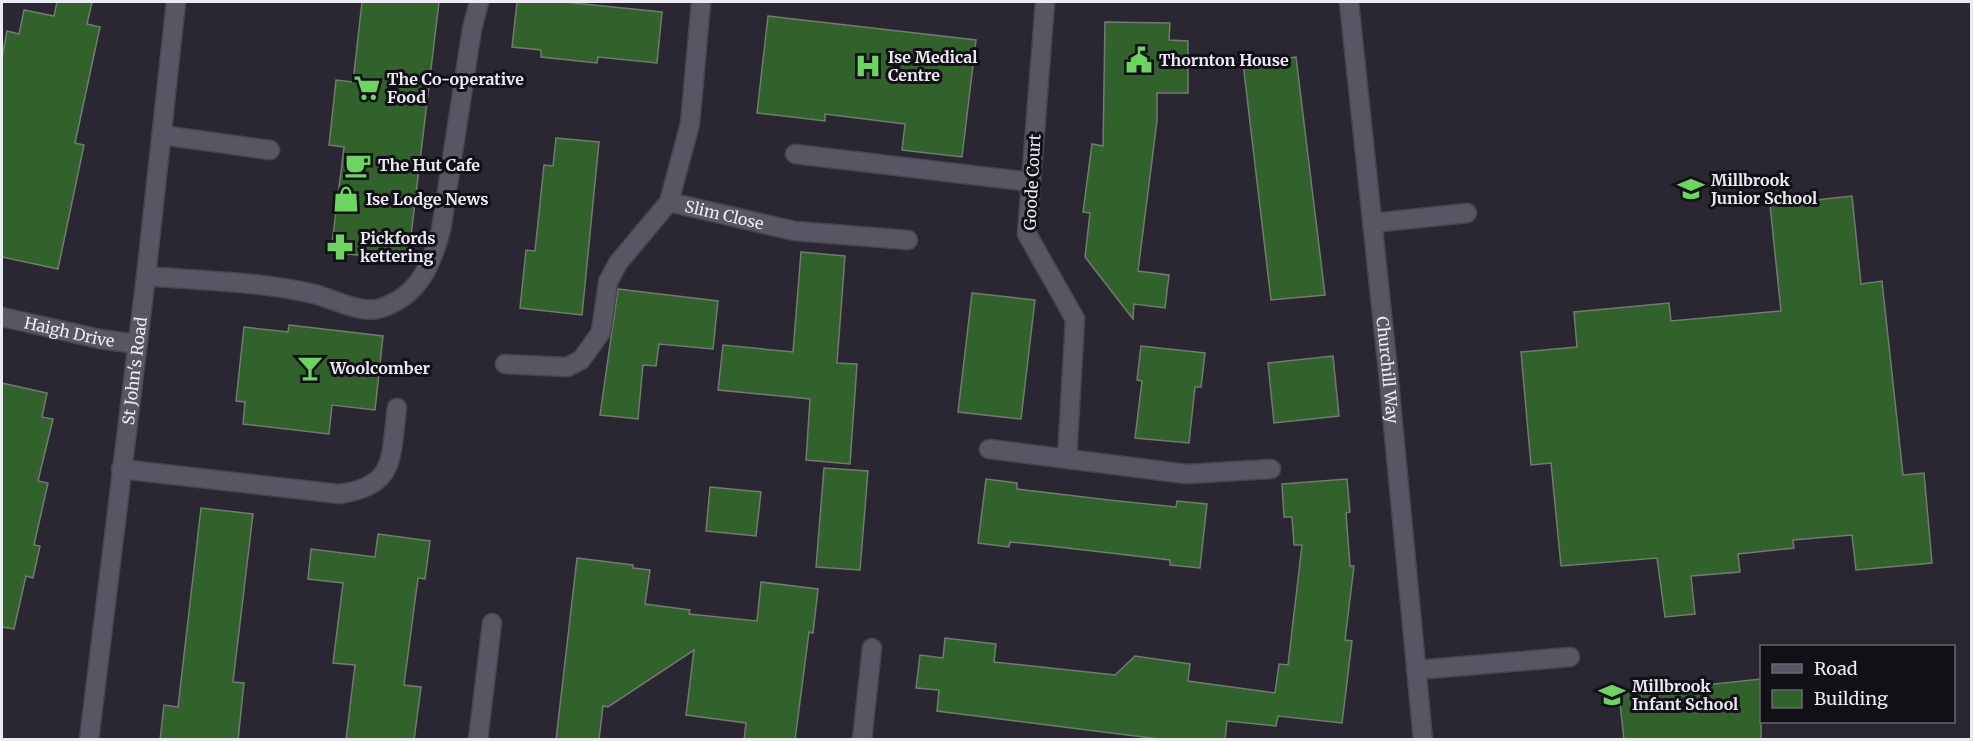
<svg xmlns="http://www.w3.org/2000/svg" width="1973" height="741" viewBox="0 0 1973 741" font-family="Merriweather,serif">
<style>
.building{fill:#31622c;stroke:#717b6f;stroke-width:1.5}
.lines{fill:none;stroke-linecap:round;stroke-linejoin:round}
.lane-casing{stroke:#46444e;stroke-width:21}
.street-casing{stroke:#46444e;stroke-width:21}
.lane{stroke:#595663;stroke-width:18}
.street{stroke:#595663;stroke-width:18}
.labels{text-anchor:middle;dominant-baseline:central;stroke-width:6;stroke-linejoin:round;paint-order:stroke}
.poi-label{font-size:16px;font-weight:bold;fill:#eceaf2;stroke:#121016;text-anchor:start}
.street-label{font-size:16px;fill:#eceaf2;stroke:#121016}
</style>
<rect width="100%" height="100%" fill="#2a2632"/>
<path class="building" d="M57,2H92L87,24L100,27L75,143L84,145L58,269L2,257V58L7,31L19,34L24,10L54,16Z
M362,2H439L408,261L331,252L344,147L329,145L336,80L353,82Z
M517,2H564L662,12L657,63L598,57L597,63L541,57V50L512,47Z
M768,16L976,40L962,157L902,150L905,124L825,114V121L757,113Z
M1105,22L1170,23L1169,40L1188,41V93H1157V121L1138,271L1169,275L1165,308L1134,304L1133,319L1085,257L1090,213L1083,212L1092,144L1103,146Z
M1296,57L1325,295L1271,300L1243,63Z
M556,138L599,142L582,315L520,308L526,250L535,251L544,165L553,166Z
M1852,196L1861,284L1882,281L1903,475L1924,473L1932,563L1856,570L1852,535L1793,540L1794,548L1738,554L1740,572L1691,576L1695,614L1665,617L1657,558L1561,566L1551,463L1531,465L1521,352L1577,347L1574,312L1669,303L1671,321L1781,311L1770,205Z
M801,252L845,256L837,363L857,364L850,464L806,460L810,399L718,390L723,345L793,352Z
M618,289L718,301L713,349L659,344L656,366L643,365L638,419L600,415Z
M972,293L1035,300L1021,419L958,412Z
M289,325L383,336L375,410L332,405L329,434L243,424L245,402L236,401L244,327L288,332Z
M1141,346L1205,353L1201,387H1195L1189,443L1135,438L1142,381L1137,380Z
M1333,356L1339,416L1274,423L1268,363Z
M2,383L47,393L42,417L53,419L38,481L48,483L34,545L40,546L33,578L26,576L14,629L2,627Z
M824,468L868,471L860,570L816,567Z
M986,479L1017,483V489L1109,500L1176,507L1177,501L1207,504L1200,568L1170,565V560L1041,545L1010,542L1009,547L978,543Z
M1347,479L1350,512L1346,513L1350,566H1354L1345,640L1352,641L1342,723L1278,716L1276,726L1227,721L1225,740H1167L937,711L939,690L916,688L920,655L943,658L945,638L996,644L994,662L1115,675L1135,656L1190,664L1188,681L1275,693L1279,664L1288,665L1302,545H1294L1292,517H1284L1282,484Z
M710,487L761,492L756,536L706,531Z
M201,508L253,514L233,682L244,683L238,740H160L164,705L178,707Z
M378,534L430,541L425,579L418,578L404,685L421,687L414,740H346L355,665L333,663L343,583L308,579L311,549L375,557Z
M577,558L633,565V568L650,570L645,604L690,610L689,614L757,621L761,582L818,589L813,633L809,632L795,740H744L746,723L686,715L694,650L608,707L603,706L599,740H556Z
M1761,679V740H1624L1619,694Z"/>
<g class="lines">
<g class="lane-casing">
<path id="lane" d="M162,135L270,150
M795,154L1031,182
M1373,223L1467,213
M146,276C201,281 260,281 314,294C335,299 362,316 384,307C420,294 432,263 441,230L472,29L479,2
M505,364L567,367L581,360L601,332L608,282L618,263L669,202
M121,469L339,494C397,486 390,458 397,408
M1416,670L1570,657"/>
</g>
<g class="street-casing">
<g id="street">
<path id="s1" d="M701,2L690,124L669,202L795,231L908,240"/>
<path d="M1045,2L1027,234L1075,319L1067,459"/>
<path id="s2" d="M1349,2L1388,371L1423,740"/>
<path id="s3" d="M2,317L100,339L137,344"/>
<path d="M989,449L1186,474L1271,469"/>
<path id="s4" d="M89,740L146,276L176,2"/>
<path d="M478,740L492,623"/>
<path d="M862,740L872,648"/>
</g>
</g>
<use href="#lane" class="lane"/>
<use href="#street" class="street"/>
</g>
<defs>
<g id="civic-bare" transform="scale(2.07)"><path d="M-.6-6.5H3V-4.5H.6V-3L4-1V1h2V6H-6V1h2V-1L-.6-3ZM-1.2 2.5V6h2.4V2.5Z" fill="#6dd361" stroke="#121016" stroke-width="2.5" paint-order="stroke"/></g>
<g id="hospital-bare" transform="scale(2.07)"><path d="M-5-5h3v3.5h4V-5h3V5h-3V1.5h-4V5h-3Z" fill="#6dd361" stroke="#121016" stroke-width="2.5" paint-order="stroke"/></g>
<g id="supermarket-bare" transform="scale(2.07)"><path d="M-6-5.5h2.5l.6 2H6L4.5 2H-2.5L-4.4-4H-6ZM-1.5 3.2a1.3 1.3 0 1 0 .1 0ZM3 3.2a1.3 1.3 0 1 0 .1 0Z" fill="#6dd361" stroke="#121016" stroke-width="2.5" paint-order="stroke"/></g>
<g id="cafe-bare" transform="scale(2.07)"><path d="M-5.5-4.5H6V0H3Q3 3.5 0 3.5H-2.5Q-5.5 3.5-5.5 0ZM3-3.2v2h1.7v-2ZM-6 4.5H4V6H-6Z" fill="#6dd361" stroke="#121016" stroke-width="2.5" paint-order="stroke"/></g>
<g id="school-bare" transform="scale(2.07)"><path d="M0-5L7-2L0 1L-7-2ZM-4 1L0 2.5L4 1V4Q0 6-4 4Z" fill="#6dd361" stroke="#121016" stroke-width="2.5" paint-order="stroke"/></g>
<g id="shop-bare" transform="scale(2.07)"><path d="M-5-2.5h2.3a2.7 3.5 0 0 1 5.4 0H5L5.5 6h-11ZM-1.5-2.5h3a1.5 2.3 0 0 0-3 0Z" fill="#6dd361" stroke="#121016" stroke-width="2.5" paint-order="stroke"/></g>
<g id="pharmacy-bare" transform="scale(2.07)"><path d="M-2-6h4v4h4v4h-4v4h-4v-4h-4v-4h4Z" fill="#6dd361" stroke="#121016" stroke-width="2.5" paint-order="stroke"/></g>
<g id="bar-bare" transform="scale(2.07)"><path d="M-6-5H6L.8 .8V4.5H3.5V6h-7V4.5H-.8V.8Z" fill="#6dd361" stroke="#121016" stroke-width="2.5" paint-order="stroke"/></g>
</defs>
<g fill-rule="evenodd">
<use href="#civic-bare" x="1139" y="60"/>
<use href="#hospital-bare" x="868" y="66"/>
<use href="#supermarket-bare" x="367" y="88"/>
<use href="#cafe-bare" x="358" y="165"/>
<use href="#school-bare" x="1691" y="189"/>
<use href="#shop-bare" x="346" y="199"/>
<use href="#pharmacy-bare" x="340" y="247"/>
<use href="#bar-bare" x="310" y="368"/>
<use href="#school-bare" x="1612" y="695"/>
</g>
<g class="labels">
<g class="poi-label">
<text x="888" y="57">Ise Medical<tspan x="888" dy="18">Centre</tspan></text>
<text x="1159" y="60">Thornton House</text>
<text x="387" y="79">The Co-operative<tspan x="387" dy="18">Food</tspan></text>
<text x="378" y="165">The Hut Cafe</text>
<text x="1711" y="180">Millbrook<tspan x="1711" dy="18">Junior School</tspan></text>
<text x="366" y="199">Ise Lodge News</text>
<text x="360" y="238">Pickfords<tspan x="360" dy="18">kettering</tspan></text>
<text x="330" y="368">Woolcomber</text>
<text x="1632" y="686">Millbrook<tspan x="1632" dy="18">Infant School</tspan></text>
</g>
<g class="street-label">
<text transform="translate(1032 182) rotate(-87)">Goode Court</text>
<text stroke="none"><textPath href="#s1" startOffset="260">Slim Close</textPath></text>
<text stroke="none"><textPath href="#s3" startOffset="69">Haigh Drive</textPath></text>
<text stroke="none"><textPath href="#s2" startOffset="370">Churchill Way</textPath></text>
<text stroke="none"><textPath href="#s4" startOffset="372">St John's Road</textPath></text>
</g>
</g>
<rect width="1973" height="741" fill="none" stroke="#eceaf2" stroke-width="6"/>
<rect x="1760" y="645" width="195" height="78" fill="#121016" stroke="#69676e" stroke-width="1.5"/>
<rect x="1772" y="664" width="30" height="9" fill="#595663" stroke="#69676e" stroke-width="1.5"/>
<text x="1814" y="675" font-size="18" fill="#eceaf2">Road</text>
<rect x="1772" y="690" width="30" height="18" fill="#31622c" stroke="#69676e" stroke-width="1.5"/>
<text x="1814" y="705" font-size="18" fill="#eceaf2">Building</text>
</svg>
